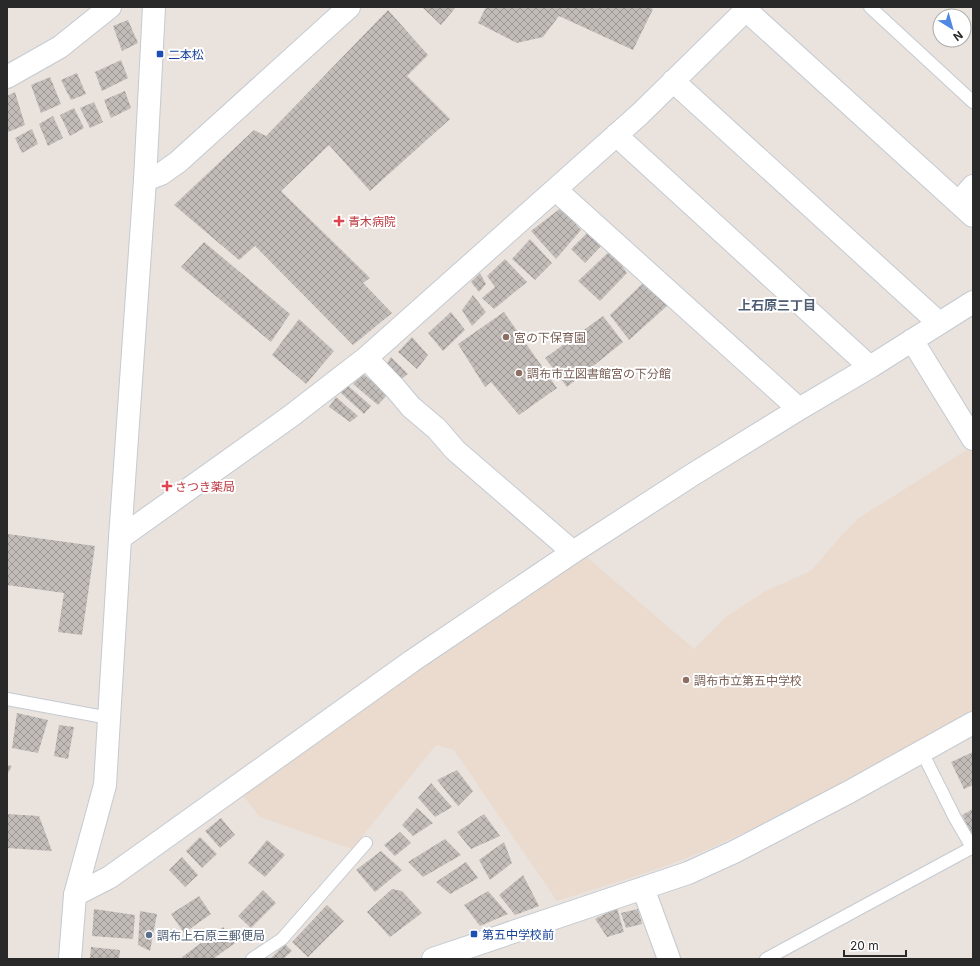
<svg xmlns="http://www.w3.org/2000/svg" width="980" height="966" viewBox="0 0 980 966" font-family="Inter,'Noto Sans JP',sans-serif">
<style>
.education{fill:#eadbce}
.building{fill:url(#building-cross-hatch)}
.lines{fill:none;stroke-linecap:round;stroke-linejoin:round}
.lane-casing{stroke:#c4cad1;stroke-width:14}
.street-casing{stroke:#c4cad1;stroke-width:24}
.secondary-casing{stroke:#c4cad1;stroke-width:24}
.lane{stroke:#fff;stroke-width:12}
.street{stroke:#fff;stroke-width:22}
.secondary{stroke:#fff;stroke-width:22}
.transit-dot{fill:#1a4fb4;stroke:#fff;stroke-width:1.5}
.health-dot{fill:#e0444e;stroke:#fff;stroke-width:1.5}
.education-dot{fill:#8d6e63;stroke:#fff;stroke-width:1.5}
.service-dot{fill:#5c6f8a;stroke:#fff;stroke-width:1.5}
.labels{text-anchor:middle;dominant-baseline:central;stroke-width:4;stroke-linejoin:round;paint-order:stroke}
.transit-label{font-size:12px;fill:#164399;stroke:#fff;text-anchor:start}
.health-label{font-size:12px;fill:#be3a42;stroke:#fff;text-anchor:start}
.education-label{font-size:12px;fill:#785e54;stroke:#fff;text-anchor:start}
.service-label{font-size:12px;fill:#4e5e75;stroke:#fff;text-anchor:start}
.neighbourhood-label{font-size:13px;font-weight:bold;fill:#4f5d74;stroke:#fff}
</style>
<defs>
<pattern id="building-cross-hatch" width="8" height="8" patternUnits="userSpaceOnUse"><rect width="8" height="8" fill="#c2bcb9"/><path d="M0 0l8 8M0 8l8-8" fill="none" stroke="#9e9996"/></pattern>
</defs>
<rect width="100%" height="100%" fill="#eae2dd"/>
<path class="education" d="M970,448L973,450V711L904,748L820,796L709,849L658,869L557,901L454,750L436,745L352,849L260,817L239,791L582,553L694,649L727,616L764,592L811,571L843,534L859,518Z"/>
<path class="building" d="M422,7H456L441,25Z
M486,7H649L653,9L633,50L559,16L543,37L517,43L478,23Z
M388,10L428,55L407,76L450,119L370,191L329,145L281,191L370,278L363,283L392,313L353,345L255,246L239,260L174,205L254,130L266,136Z
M128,20L138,43L122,51L113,26Z
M121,60L128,78L102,91L95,72Z
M77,73L86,94L71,100L61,80Z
M50,77L61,104L41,113L31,85Z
M125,91L131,108L111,118L104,100Z
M15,92L25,125L8,132L7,128V96Z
M94,102L103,122L90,128L80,108Z
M74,108L84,128L70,136L60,115Z
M53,116L63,138L48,146L39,124Z
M32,129L38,144L22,153L15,138Z
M561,208L581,230L556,259L531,231Z
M590,230L604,243L585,263L571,249Z
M530,239L552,263L535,280L512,259Z
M204,242L290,314L271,342L181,267Z
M611,250L627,273L600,301L578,281Z
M505,259L527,282L494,309L482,298L495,287L487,276Z
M480,273L486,284L479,292L471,282Z
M643,283L668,305L629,340L610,315Z
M473,295L486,312L472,326L462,310Z
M451,312L465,330L443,351L428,333Z
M504,312L557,388L519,415L491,382L485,387L458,344Z
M603,316L623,342L567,387L545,358Z
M299,319L334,351L306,384L272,355Z
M412,337L428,355L417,369L398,352Z
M391,357L408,374L400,380L386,365Z
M363,374L388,394L378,405L353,384Z
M346,384L371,406L364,414L340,392Z
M336,397L358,416L350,422L329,407Z
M8,534L95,546L82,635L58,632L64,593L7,585V542Z
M17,713L48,720L38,753L12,748Z
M59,725L74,727L68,759L54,756Z
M973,752V785L964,789L951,762Z
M7,765L12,766L7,775Z
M457,770L473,791L458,806L437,780Z
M431,783L452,807L435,817L418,798Z
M417,808L433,823L413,836L402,825Z
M973,809V836L962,815Z
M7,814L39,816L52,851L7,848Z
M484,814L500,836L471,849L457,832Z
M221,818L235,835L220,848L205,831Z
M400,832L411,843L395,856L384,845Z
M200,837L217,854L202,868L186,851Z
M445,839L461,855L423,877L408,862Z
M267,840L285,855L265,877L248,863Z
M504,842L512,863L490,880L479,860Z
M381,851L402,870L375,892L356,870Z
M182,857L198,875L185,887L169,870Z
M466,862L478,878L450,894L436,882Z
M523,875L539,906L515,915L499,895Z
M392,889L402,891L422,913L390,937L367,912Z
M263,890L276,903L251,928L238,916Z
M488,891L508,914L480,926L464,905Z
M199,896L211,914L184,933L171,914Z
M327,905L344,921L308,957L292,942Z
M617,908L624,932L607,937L595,919Z
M94,909L135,915L133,939L92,936Z
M638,909L642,924L626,928L621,913Z
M140,911L157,914L150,951L138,945Z
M223,927L235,943L213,959H183L182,957Z
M285,944L292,951L283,959H270Z
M91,947L120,950L119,959H90Z"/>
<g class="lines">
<g class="lane-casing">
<path id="lane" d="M870,7L973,102
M7,699L109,718
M922,752L955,818L973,849
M252,959L282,939L366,843
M766,959L973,847"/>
</g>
<g class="street-casing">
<path id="street" d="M746,10L973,216
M673,81L939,323
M616,135L870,367
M145,180L161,174L178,162L349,7
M556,190L799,409
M959,202L973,186
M912,340L973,439
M366,358L395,388L411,407L437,429L455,450L573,552
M120,538L291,416L366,358L640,114L749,7
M643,888L669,959
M75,895L110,877L412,661L573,552L692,475L799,409L870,367L973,302
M433,959L688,873L734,852L849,792L973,723"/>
</g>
<g class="secondary-casing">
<path id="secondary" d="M7,77L60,47L110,7
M70,959L75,895L105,785L120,538L145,180L154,7"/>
</g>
<use href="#lane" class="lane"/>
<use href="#street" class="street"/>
<use href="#secondary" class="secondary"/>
</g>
<g class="transit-dot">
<rect x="156" y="50" width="8" height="8" rx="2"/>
<rect x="470" y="930" width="8" height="8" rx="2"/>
</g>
<g class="health-dot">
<path d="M337 215h4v4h4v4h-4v4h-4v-4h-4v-4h4z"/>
<path d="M165 480h4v4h4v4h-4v4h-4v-4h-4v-4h4z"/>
</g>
<g class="education-dot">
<circle cx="506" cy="337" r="4"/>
<circle cx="519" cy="373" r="4"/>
<circle cx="686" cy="680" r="4"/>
</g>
<circle class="service-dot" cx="149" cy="935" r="4"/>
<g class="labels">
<g class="transit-label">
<text x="168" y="54">二本松</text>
<text x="482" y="934">第五中学校前</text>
</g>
<g class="health-label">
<text x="348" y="221">青木病院</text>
<text x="175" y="486">さつき薬局</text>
</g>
<g class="education-label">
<text x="514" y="337">宮の下保育園</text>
<text x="527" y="373">調布市立図書館宮の下分館</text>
<text x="694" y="680">調布市立第五中学校</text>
</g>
<g class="service-label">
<text x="157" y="935">調布上石原三郵便局</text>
</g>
<g class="neighbourhood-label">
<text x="777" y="305">上石原三丁目</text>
</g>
</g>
<rect width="980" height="966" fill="none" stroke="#292929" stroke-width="16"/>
<g transform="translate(952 28) rotate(143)"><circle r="19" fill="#ffffff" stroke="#a9a9a9"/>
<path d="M0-3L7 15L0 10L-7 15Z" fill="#4f88e4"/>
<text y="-6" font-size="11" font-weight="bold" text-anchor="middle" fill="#292929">N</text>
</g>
<path d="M844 950v6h62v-6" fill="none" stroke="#292929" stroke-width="2"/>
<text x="850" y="950" font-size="12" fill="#292929" stroke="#ffffff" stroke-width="3" paint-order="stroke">20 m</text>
</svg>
